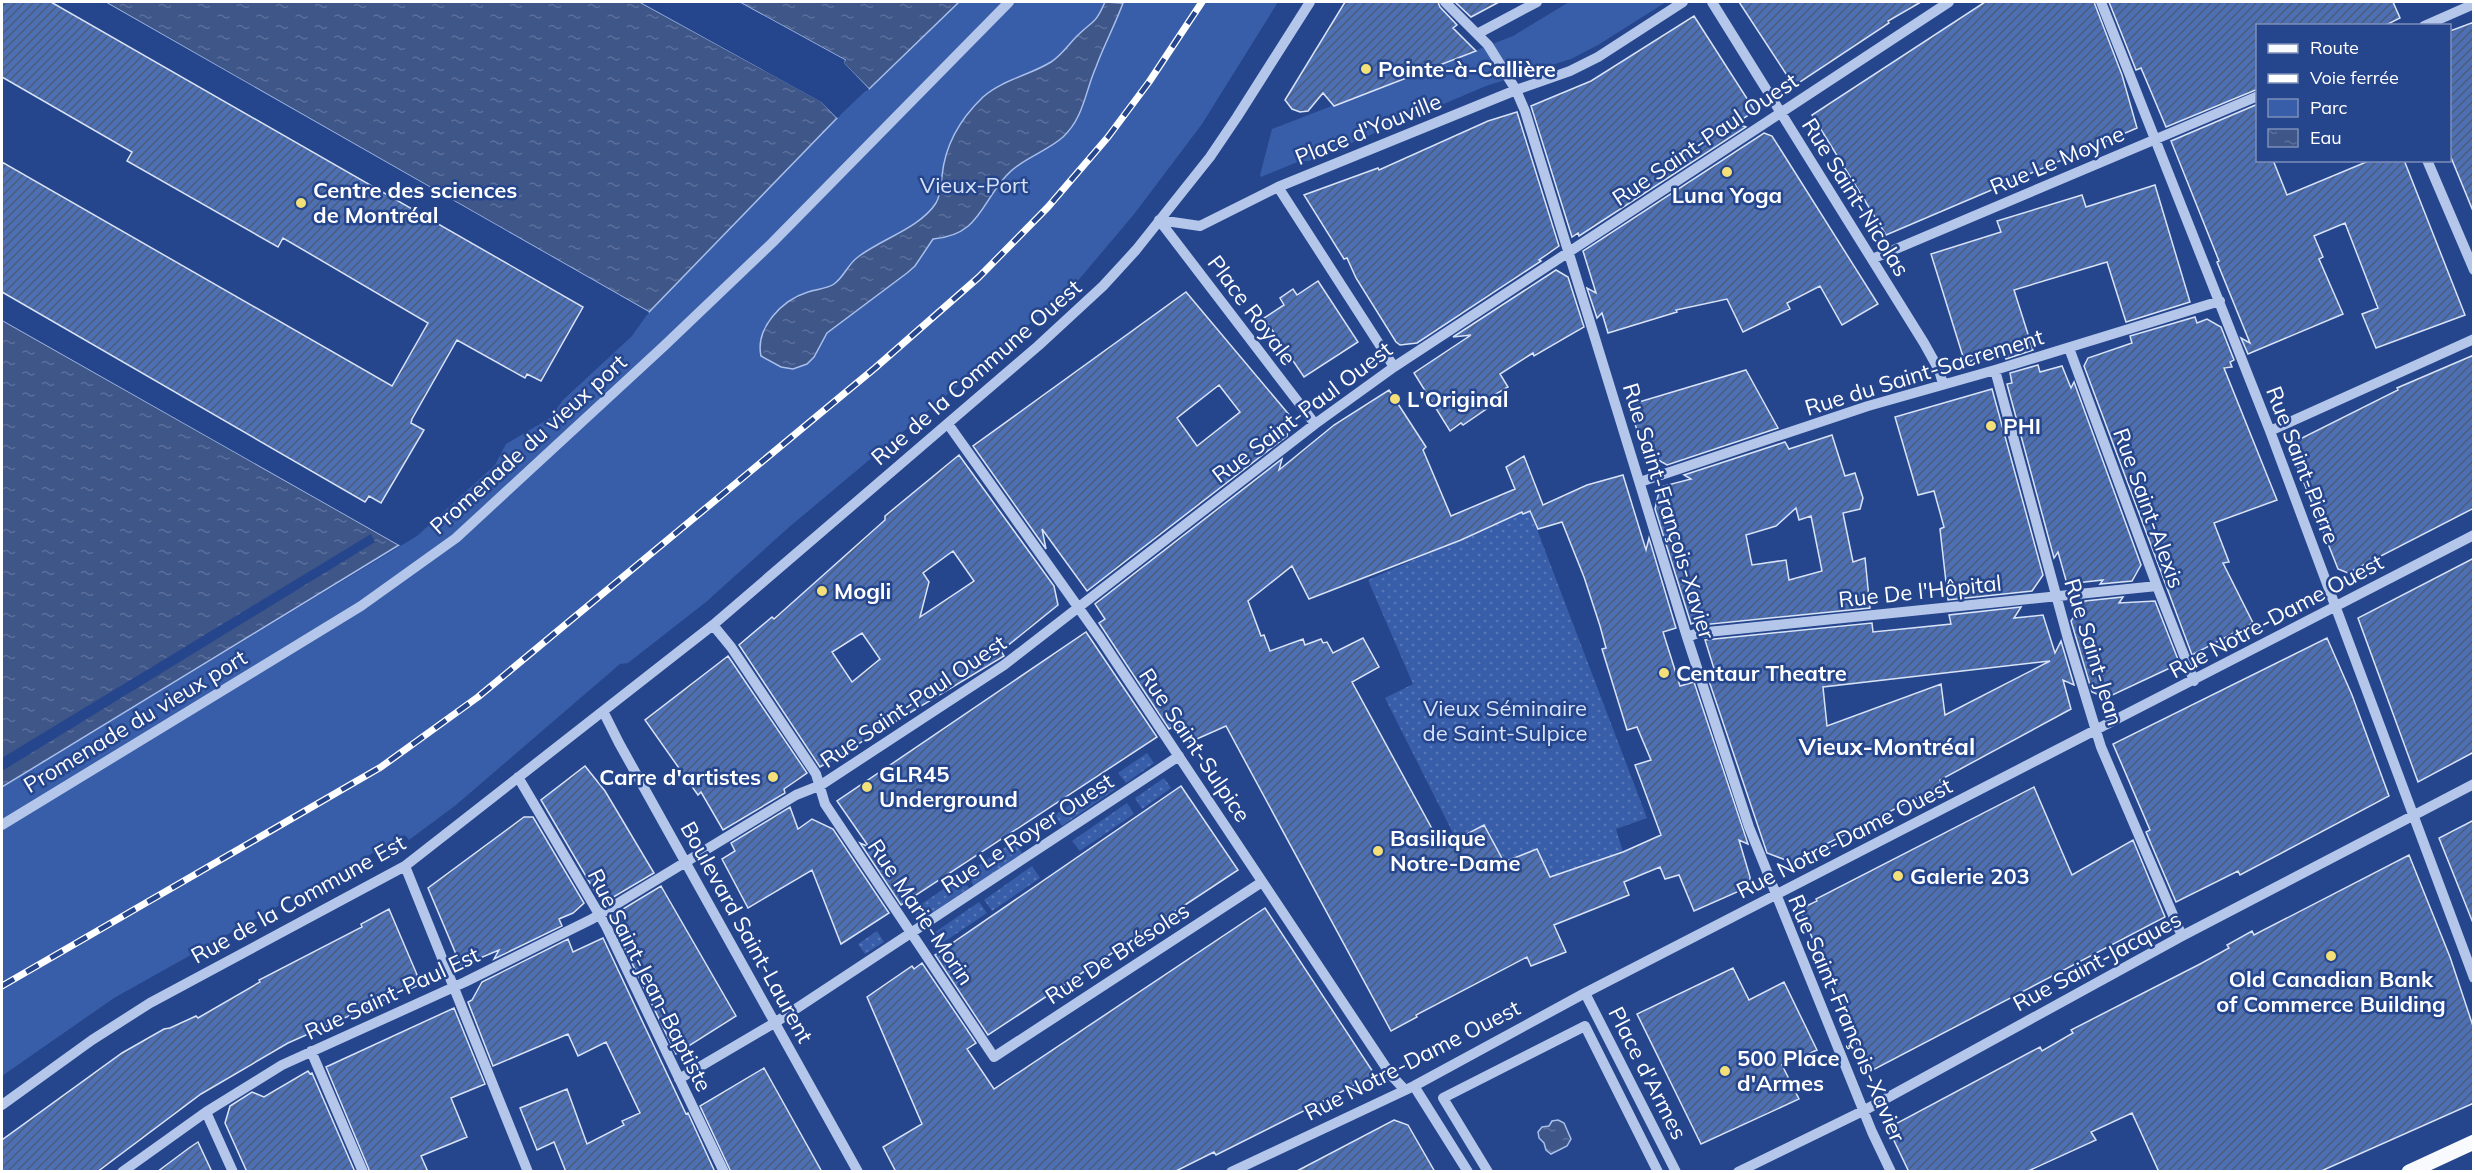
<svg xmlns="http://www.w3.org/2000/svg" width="2475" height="1173" viewBox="0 0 2475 1173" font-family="Mulish,sans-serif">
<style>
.grass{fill:url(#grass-dots)}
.park{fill:#395ea9}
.water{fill:url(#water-ripples);stroke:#a8bfeb;stroke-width:1.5}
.pier{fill:#25458c}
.building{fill:url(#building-hatch);stroke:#d8e3f8;stroke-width:1.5;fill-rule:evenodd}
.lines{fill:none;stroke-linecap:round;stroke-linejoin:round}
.minor{stroke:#b4c6ea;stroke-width:10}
.major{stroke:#f8fafe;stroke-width:15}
.rail-casing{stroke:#fff;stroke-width:7}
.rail{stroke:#25458c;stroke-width:4.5;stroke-dasharray:14;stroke-linecap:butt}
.poi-dot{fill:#f4e078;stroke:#25458c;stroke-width:2}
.labels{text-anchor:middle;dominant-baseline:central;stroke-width:5;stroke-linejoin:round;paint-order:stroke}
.poi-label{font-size:22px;font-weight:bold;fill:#fff;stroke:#25458c;text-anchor:start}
.street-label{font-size:22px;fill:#fff;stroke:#25458c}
.park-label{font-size:22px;fill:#d8e3f8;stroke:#25458c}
.neighbourhood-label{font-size:24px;font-weight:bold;fill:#fff;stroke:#25458c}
</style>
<defs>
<pattern id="grass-dots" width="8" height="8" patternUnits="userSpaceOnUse" patternTransform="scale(1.5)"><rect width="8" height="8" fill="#395ea9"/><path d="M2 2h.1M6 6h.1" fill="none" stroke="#5776b6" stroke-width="1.8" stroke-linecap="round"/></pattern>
<pattern id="water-ripples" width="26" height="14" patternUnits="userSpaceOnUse" patternTransform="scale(1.5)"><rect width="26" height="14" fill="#3f5689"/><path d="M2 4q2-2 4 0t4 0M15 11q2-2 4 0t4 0" fill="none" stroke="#5c6f9b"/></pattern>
<pattern id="building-hatch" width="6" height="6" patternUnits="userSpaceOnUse" patternTransform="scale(1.5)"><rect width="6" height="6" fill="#4d6fb3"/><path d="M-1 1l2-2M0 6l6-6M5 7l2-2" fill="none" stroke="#4c5c7a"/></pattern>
</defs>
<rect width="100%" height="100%" fill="#25458c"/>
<path class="grass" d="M1530,511L1647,818L1616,829L1623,852L1550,877L1504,862L1484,825L1456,839L1385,698L1413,684L1368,580L1522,512Z
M1147,753L1154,763L1126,783L1118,773Z
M1109,777L1117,788L1062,826L1055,815Z
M1164,778L1171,788L1142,809L1135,798Z
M1127,803L1134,814L1080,851L1072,841Z
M1014,841L1022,853L974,886L966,874Z
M1032,866L1040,878L992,911L984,900Z
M961,877L969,888L920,921L913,910Z
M979,902L987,913L938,946L931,935Z
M877,931L884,942L865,954L858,944Z"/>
<path class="park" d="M959,2H1278L1202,124L1135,213L1076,283L985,363L788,528L706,602L628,663L620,664L456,805L409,840L405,835L114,998L2,1076V787L417,536L495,465L506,444L550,418L563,400L632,336L649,312L837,118Z
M1569,2H1666L1598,45L1571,59L1486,86L1309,161H1300L1261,177L1260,175L1272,129L1513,36Z"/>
<path class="water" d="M105,2H640L821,101L837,118L649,312Z
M739,2H959L869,89L843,63L845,60Z
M1105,2L1123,3C1115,25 1104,45 1096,67C1085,92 1084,117 1063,137C1046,152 1021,159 1006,176C980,205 979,235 933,239L915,266L907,273L827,333L814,357L807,364L793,369L781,367L761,356C755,328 782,300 808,292C816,289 827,289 834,284C844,277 848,264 858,257C881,239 920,228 936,203C941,194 941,186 942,176C945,145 960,119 983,97C1002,80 1030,75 1051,62C1062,55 1068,45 1077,36C1093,20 1095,25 1105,2Z
M2,320L399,545L2,787Z
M1558,1120L1564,1123L1571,1139L1567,1146L1551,1154L1546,1150L1544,1143L1539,1138L1538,1132L1542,1127L1549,1126L1552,1121Z"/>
<path class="pier" d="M102,2H105L649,312L647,315Z
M640,2H646L822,99L840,116L837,118L821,102Z
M737,2H739L845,60L844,63L869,89L867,91L841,65V61Z
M2,317L401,542L402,544L399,545L2,320Z
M371,534L375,542L2,771V758Z"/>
<path class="building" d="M2,2H51L583,307L541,381L527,374L525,378L457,340L412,419L411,423L424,430L381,503L369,496L365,502L2,292V162L392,386L428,323L283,238L278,247L127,161L132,152L2,77Z
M1345,2H1438L1440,7L1457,25L1453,28L1476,51L1334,106L1323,93L1308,111L1300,112L1292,109L1285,100Z
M1455,2H1499L1471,17Z
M1739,2H1921L1888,21L1889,23L1794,86Z
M1985,2H2094L2122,75L2137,128L1886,235L1812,115Z
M2109,2H2393L2400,18L2384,26H2258V89L2166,127L2141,68L2136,70Z
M1694,16L1755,111L1736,123L1746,127L1579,236L1578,233L1572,237L1531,106L1591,81Z
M2474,22V211H2473L2450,155V31Z
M2258,104V160H2273L2287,195L2371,160H2404L2465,315L2376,348L2362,314L2378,308L2345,223L2314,236L2323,257L2319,259L2343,314L2248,354L2241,338L2250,343L2217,262L2219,261L2171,141Z
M1517,112L1559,246L1539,260L1541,261L1417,343L1400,345L1396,342L1356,278L1347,258L1344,259L1304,195L1378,168L1379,170L1488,121Z
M1764,133L1772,136L1878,304L1842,325L1820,286L1787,303L1790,309L1743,332L1727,299L1676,310L1677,312L1608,333L1602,313L1597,318L1587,288L1596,293L1583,251Z
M2155,185L2190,302L2126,322L2107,262L2014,290L2033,350L2006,359L2004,351L1965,363L1931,254L2001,232L1997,221L2082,195L2086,207Z
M1556,270L1568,277L1584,327L1534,356L1533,353L1500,374L1508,387L1494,395L1498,401L1463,425L1461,423L1450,431L1414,373L1471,335L1453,337Z
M1318,281L1358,342L1304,377L1264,318L1284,305L1280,298L1293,289L1297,295Z
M1186,292L1291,417L1287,436L1087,591L1042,529L1046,549L973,446ZM1219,385L1240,412L1197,446L1177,418Z
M2195,317L2197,323L2207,319L2221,327L2234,360L2230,362L2232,367L2224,368L2277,500L2214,523L2229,562L2223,563L2253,623L2192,655L2084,366L2088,358L2132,343L2130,336Z
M2474,355V508L2348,573L2338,569L2291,450L2294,442L2398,390L2397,388Z
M2038,365L2040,372L2062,366L2071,388L2074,382L2141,565L2132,581L2100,584L2103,580L2067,584L2058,552L2054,558L2007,384L2012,383L2010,373Z
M1746,370L1778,428L1667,465L1644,452L1629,405Z
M1992,389L2043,575L2032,591L1948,600L1940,529L1944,527L1934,491L1918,495L1895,417Z
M1389,390L1426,447L1423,450L1451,516L1515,489L1506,467L1524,456L1543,505L1587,485L1623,475L1646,550L1649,538L1676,628L1663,632L1680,686L1694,682L1748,844L1739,840L1750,877V882L1744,889L1694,911L1679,875L1665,879L1660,867L1643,874L1624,882L1629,895L1554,925L1566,952L1531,966L1527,957L1416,1015L1417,1017L1391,1031L1226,726L1190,742L1178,724L1169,729L1099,623L1105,619L1095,604L1282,459L1279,470L1334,425ZM1530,511L1538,529L1562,522L1584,577L1600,626L1606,648L1602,649L1627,730L1637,727L1651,760L1635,765L1661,835L1623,852L1550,877L1537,849L1504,862L1484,825L1442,847L1352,682L1379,667L1363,638L1333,653L1327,642L1323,643L1321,639L1305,645L1303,639L1270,651L1264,635L1261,636L1248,601L1292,566L1309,599L1461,540L1522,512L1523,514Z
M1832,435L1845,476L1855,473L1863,498L1860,509L1843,513L1853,562L1865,558L1870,608L1701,625L1699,621L1691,624L1655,509L1660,487L1691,479L1684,475L1785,442L1789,449ZM1796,508L1799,520L1811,516L1822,571L1789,580L1786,560L1752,565L1746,535L1776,526Z
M959,455L1054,586L1058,605L1001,651L1004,656L820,767L739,645L772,617L774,619L885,520V516ZM953,551L974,581L920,617L929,582L923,573ZM862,633L880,659L852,682L832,652Z
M2474,558V752L2418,782L2358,618Z
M2123,597L2119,603L2155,601L2179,662L2172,667L2106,698L2092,692L2071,621L2085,601Z
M2021,607L2014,618L2043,615L2055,653L2061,641L2074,685L2063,680L2071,709L1940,780L1942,785L1791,862L1767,853L1708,678L1716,675L1705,640L1872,623L1873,632L1951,624L1949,615ZM2050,661L1945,715L1941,684L1827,726L1823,687Z
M1086,632L1157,737L901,905L860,843L869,847L837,801Z
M2327,638L2352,695L2389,796L2240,875L2238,871L2176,902L2146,832L2150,830L2113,744Z
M728,656L807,773L784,789L785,793L723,830L701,792L698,795L645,720Z
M585,766L605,791L654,873L605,902L595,888L594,890L541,800Z
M1181,786L1238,870L988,1035L935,955Z
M2034,787L2072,875L2133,840L2165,917L1869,1072L1800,909L1817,901L1816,899Z
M790,807L798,829L812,819L833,829L889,913L841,944L812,870L748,908L722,859L735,851L731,843Z
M524,817H533L584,903L573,913L559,919L562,926L494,959L499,950L461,966L428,888Z
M2474,820V922L2473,923L2439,838Z
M2409,855L2450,957L2474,1029V1103L2319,1172H2159L2132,1113L2091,1132L2096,1140L2026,1172H1909L1888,1128L2040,1047L2042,1051L2073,1033L2071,1030L2202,963L2229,948L2227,945L2252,931L2254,935Z
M661,886L736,1016L676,1054L617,932L621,930L613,915Z
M1265,908L1375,1075L1216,1155L1214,1152L1174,1172H896L883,1147L922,1124L867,997L912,966L914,969L922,963L976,1043L967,1049L994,1089Z
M389,909L421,984L288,1043L201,1094L97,1172H2V1140L122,1053L164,1029L170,1028L196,1016L198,1018L260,982L259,980L362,927L361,924Z
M603,938L686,1114L688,1113L715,1172H566L554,1142L537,1150L520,1108L567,1089L587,1144L624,1125L622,1121L640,1113L606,1042L578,1056L568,1034L493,1066L468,1002L472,1000L482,982L568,939L573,952Z
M1733,968L1749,1000L1784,982L1817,1050L1782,1065L1799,1099L1701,1144L1637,1014Z
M454,1008L485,1084L451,1098L467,1137L421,1156L428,1172H370L326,1067Z
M764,1068L822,1172H731L700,1106Z
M308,1071L310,1074L312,1073L355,1172H247L225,1123L230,1106L252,1092L264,1097Z
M1394,1120L1408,1125L1435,1172H1295Z
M198,1142L212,1172H157L189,1148Z"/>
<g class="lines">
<path class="minor" d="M1445,2L1488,45L1516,90L1525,111L1687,637L1749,827L1872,1132L1891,1172
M1712,2L1924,343L1939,370L1943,384
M2101,2L2270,431L2474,978
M2424,26L2474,4
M1477,34L1537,2
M2427,160L2474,270
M1278,187L1394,367
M1159,220L1200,226L1278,187L1516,90L1570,71L1598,57L1683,2
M1159,220L1315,424
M1872,259L2258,96
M2069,348L2157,586L2194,681
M1995,370L2068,639L2101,747L2182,936
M948,424L1100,638L1391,1075L1405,1090
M2270,431L2474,339
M1640,482L1868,406L1995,370L2220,301
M713,625L731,647L816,774L825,804L994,1057L1262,882
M1687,637L1698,633L2157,586
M603,711L619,743L858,1172
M518,777L606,926L724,1172
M2,825L361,606L456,538L664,346L772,243L1009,2
M405,866L528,1172
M1585,993L1676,1172
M311,1051L363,1172
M679,1079L776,1022L1179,756
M1414,1086L1468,1172
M2,1105L92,1040L150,1003L405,866L713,625L1038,346L1103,286L1136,250L1210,157L1237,117L1310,2
M206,1112L233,1172
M122,1172L206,1112L282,1065L465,982L592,919L796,795L821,785L1004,665L1315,424L1394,367L1949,2
M1231,1172L1414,1086L1585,993L2474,535
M1488,1172L1443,1098L1585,1026L1658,1172
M1738,1172L1865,1110L2182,936L2474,784"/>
<path class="major" d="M2409,1172L2474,1142"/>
<g class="rail-casing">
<path id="rail" d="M2,986L381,767L478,697L875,368L979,277L1048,207L1108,137L1149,82L1202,2"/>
</g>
<use href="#rail" class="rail"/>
</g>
<g class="poi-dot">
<circle cx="1366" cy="69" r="6"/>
<circle cx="1727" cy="172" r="6"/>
<circle cx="301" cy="203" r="6"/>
<circle cx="1395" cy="399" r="6"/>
<circle cx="1991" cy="426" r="6"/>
<circle cx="822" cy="591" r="6"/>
<circle cx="1664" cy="673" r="6"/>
<circle cx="773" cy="777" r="6"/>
<circle cx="867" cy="787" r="6"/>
<circle cx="1378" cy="851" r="6"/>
<circle cx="1898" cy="876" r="6"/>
<circle cx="2331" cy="956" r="6"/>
<circle cx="1725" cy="1071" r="6"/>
</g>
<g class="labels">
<g class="poi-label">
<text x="1378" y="69">Pointe-à-Callière</text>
<text x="313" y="190">Centre des sciences<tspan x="313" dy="25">de Montréal</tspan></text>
<text x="1727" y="195" text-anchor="middle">Luna Yoga</text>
<text x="1407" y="399">L'Original</text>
<text x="2003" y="426">PHI</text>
<text x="834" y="591">Mogli</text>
<text x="1676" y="673">Centaur Theatre</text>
<text x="879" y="774">GLR45<tspan x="879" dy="25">Underground</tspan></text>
<text x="761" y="777" text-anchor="end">Carre d'artistes</text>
<text x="1390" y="838">Basilique<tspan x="1390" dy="25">Notre-Dame</tspan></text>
<text x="1910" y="876">Galerie 203</text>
<text x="2331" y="979" text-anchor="middle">Old Canadian Bank<tspan x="2331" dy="25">of Commerce Building</tspan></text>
<text x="1737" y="1058">500 Place<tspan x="1737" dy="25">d'Armes</tspan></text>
</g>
<g class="street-label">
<text transform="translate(1368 129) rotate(-22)">Place d'Youville</text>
<text transform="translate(1705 139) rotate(-34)">Rue Saint-Paul Ouest</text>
<text transform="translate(2057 160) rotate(-23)">Rue Le Moyne</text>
<text transform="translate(1856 197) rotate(58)">Rue Saint-Nicolas</text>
<text transform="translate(1252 310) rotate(53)">Place Royale</text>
<text transform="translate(976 372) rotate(-41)">Rue de la Commune Ouest</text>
<text transform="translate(1924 372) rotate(-17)">Rue du Saint-Sacrement</text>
<text transform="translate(1302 412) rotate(-37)">Rue Saint-Paul Ouest</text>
<text transform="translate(528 444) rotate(-42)">Promenade du vieux port</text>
<text transform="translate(2303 465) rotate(69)">Rue Saint-Pierre</text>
<text transform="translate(2149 508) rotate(70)">Rue Saint-Alexis</text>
<text transform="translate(1669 511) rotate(73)">Rue Saint-François-Xavier</text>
<text transform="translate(1920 591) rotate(-6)">Rue De l'Hôpital</text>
<text transform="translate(2276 616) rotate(-28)">Rue Notre-Dame Ouest</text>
<text transform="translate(2094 652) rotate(73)">Rue Saint-Jean</text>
<text transform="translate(913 701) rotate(-34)">Rue Saint-Paul Ouest</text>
<text transform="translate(135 721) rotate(-31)">Promenade du vieux port</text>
<text transform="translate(1195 745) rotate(56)">Rue Saint-Sulpice</text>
<text transform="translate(1027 833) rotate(-33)">Rue Le Royer Ouest</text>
<text transform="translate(1844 838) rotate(-27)">Rue Notre-Dame Ouest</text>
<text transform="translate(298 899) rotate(-29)">Rue de la Commune Est</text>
<text transform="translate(921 912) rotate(56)">Rue Marie-Morin</text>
<text transform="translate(747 932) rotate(61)">Boulevard Saint-Laurent</text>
<text transform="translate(1117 953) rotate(-33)">Rue De Brésoles</text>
<text transform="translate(2097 961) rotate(-28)">Rue Saint-Jacques</text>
<text transform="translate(650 980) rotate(63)">Rue Saint-Jean-Baptiste</text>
<text transform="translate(392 993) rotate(-25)">Rue Saint-Paul Est</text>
<text transform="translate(1847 1018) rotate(67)">Rue Saint-François-Xavier</text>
<text transform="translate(1412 1060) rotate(-27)">Rue Notre-Dame Ouest</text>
<text transform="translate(1648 1073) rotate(63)">Place d'Armes</text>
</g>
<g class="park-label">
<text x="974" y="185">Vieux-Port</text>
<text x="1505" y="708">Vieux Séminaire<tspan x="1505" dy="25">de Saint-Sulpice</tspan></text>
</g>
<g class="neighbourhood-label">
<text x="1887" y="746">Vieux-Montréal</text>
</g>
</g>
<rect width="2475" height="1173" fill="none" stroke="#ffffff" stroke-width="6"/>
<rect x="2256" y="24" width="195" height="138" fill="#25458c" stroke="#7c8fba" stroke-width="1.5"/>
<rect x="2268" y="44" width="30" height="9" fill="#f8fafe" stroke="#7c8fba" stroke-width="1.5"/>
<text x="2310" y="54" font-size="18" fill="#ffffff">Route</text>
<rect x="2268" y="74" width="30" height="9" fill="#ffffff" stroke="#7c8fba" stroke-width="1.5"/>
<text x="2310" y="84" font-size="18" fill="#ffffff">Voie ferrée</text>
<rect x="2268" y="99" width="30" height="18" fill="#395ea9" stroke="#7c8fba" stroke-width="1.5"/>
<text x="2310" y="114" font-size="18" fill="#ffffff">Parc</text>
<rect x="2268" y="129" width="30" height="18" fill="url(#water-ripples)" stroke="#7c8fba" stroke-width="1.5"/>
<text x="2310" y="144" font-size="18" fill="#ffffff">Eau</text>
</svg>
